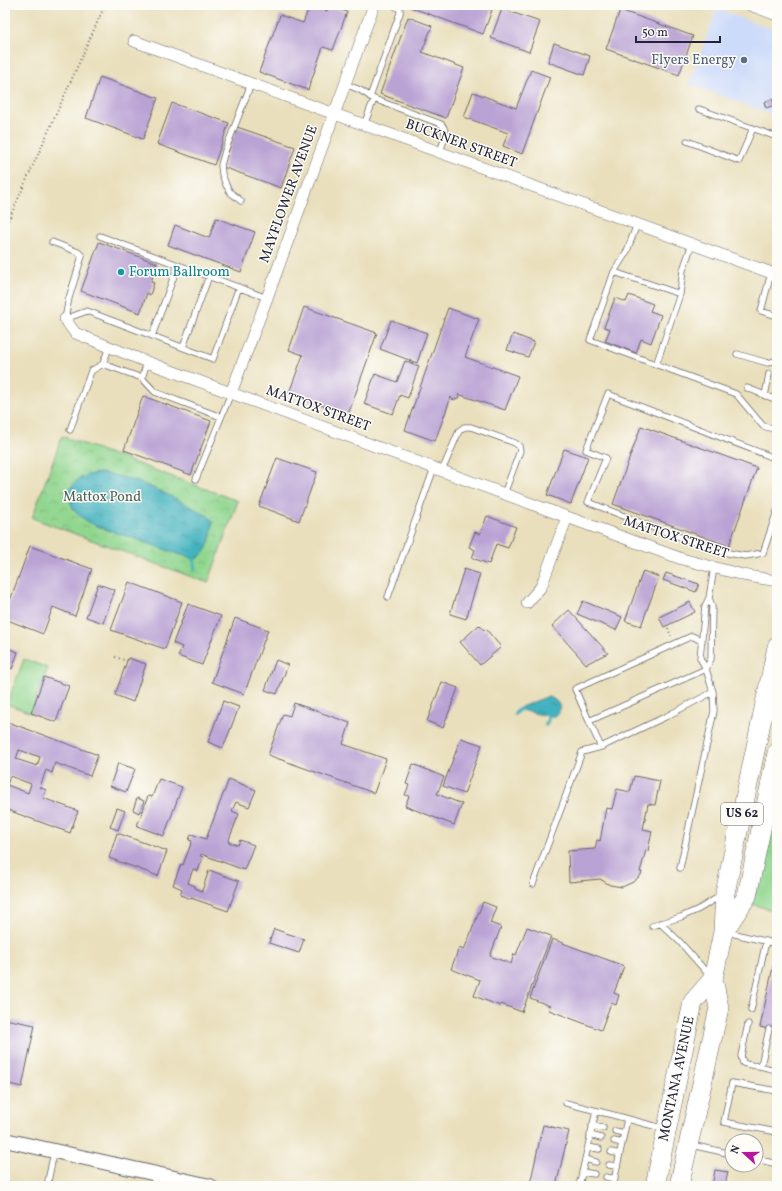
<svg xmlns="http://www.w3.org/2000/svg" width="782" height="1191" viewBox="0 0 782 1191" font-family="Vollkorn,serif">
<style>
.built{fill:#cddbfa}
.grass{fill:#91d68f;stroke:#5a7c65}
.park{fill:url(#park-crowns);stroke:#5a7c65}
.water{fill:url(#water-ripples);stroke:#326a7d}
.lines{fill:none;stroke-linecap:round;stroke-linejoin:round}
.stream{stroke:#43b2bf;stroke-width:3.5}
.building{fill:#b9a2d4;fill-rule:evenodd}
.service-casing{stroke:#686468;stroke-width:7}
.minor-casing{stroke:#686468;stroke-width:12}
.tertiary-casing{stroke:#686468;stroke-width:16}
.trunk-casing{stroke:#686468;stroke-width:20}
.path{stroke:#686468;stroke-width:2;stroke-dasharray:1 3;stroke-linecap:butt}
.service{stroke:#fff;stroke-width:5.5}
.minor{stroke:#fff;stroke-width:11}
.tertiary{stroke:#fff;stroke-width:14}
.trunk{stroke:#fff;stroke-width:19}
.service-dot{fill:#5c6f8a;stroke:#fdfcf7;stroke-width:1.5}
.culture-dot{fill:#0f9aa8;stroke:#fdfcf7;stroke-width:1.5}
.labels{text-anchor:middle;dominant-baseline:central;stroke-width:3;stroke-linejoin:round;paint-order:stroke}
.shield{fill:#fdfcf7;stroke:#646373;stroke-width:1}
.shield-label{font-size:13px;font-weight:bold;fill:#22223b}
.service-label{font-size:14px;fill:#4e5e75;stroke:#fdfcf7;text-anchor:end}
.street-label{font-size:14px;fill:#22223b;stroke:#fdfcf7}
.culture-label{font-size:14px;fill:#0d838f;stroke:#fdfcf7;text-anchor:start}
.park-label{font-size:14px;fill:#496158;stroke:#fdfcf7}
</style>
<defs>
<pattern id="park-crowns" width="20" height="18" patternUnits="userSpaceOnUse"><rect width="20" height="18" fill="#91d68f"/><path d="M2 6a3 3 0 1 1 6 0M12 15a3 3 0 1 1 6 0" fill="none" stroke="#7db77c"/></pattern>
<pattern id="water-ripples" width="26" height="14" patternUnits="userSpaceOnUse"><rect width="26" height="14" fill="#43b2bf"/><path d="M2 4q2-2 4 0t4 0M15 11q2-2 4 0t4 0" fill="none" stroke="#38909c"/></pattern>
</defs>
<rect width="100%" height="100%" fill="#fdfcf7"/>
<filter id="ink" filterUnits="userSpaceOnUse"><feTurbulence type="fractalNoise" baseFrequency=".025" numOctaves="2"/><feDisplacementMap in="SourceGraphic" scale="8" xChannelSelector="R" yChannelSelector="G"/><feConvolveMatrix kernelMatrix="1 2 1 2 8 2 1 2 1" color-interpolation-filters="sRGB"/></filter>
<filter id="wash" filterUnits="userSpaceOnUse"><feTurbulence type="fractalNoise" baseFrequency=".012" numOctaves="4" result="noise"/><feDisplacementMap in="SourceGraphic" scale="16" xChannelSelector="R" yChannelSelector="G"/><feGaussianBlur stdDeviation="0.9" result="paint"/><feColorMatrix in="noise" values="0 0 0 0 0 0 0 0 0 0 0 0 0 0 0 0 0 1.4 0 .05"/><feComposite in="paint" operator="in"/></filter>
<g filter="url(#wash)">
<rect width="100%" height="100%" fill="#e9dfbc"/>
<path class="built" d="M717,9L777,31V105L773,115L689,84Z"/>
<path class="grass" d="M24,659L48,668L31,713L7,704Z
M777,789V912L752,904Z"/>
<path class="park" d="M62,436L238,501L208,583L32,518Z"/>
<path class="water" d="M100,473C140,478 173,497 208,516L213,521C211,536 210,551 196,559C176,554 158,547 138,540C118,532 85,527 73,508C70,504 70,495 69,490C78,477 84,475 100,473Z
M546,697C560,697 566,715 551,717L521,710V707Z"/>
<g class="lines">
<path class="stream" d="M194,559L195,568
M515,714L518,710L521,709
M546,725L549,716"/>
</g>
<g id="blocks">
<path class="building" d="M310,5L327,11L329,6L347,12L333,50L323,47L308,90L259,72L280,15L303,23Z
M411,5H478L492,10L483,34L410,7Z
M502,9L540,22L529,52L491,38Z
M620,10L693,36L679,75L606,49Z
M408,17L432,26L422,52L464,68L446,118L380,94Z
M554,43L590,56L584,75L548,62Z
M531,70L550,77L522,154L503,146L508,133L464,117L473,92L516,108Z
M100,77L158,98L143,139L86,118Z
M772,99L775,105L766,108L764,102Z
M172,103L229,123L214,165L157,144Z
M237,127L295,147L281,188L223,167Z
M216,218L255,232L241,272L168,245L175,225L209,238Z
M99,242L157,263L151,282L154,283L150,295L147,293L140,313L81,291Z
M629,295L653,304L650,311L661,315L651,343L641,339L636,353L605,341L610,329L604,327L615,298L626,302Z
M304,307L377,333L348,415L289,393L303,355L289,350Z
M448,308L479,319L465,357L518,376L505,410L458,394L460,397L453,400L451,397L435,441L405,430Z
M391,320L427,333L417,363L380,349Z
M513,334L534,342L528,357L507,350Z
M405,361L419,366L408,398L400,395L393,414L364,404L375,374L397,382Z
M143,396L211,421L191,475L124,450Z
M641,426L757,468L729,546L613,504Z
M564,449L588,457L571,504L547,495Z
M277,458L317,472L299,521L259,506Z
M487,516L516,527L508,548L496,544L489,564L472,558L475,550L469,547L475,532L480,534Z
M30,546L92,569L75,616L53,607L43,634L5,619V614Z
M464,569L480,574L466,619L450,614Z
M643,571L659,577L641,626L625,621Z
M666,573L699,584L696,592L663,580Z
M129,582L182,602L165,649L111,630Z
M98,584L115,590L103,623L86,617Z
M583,601L622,617L616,630L577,614Z
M690,602L695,612L664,627L659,617Z
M188,604L221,616L202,665L178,656L182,647L173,643Z
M569,610L608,653L586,664L552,626Z
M235,618L268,630L244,694L212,682Z
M479,625L484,630L486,629L501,647L480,665L460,642Z
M5,647L18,652L12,669L5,666Z
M128,658L146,664L133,702L115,695Z
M276,660L288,665L277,694L265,690Z
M44,677L69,686L56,722L31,713Z
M442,682L458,688L443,728L427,721Z
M223,701L239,707L223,748L208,742Z
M294,703L350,723L343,744L386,759L374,793L268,755L283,714L290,716Z
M5,721L98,755L90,776L55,763L52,773L46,770L40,787L46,790L43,798L78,811L70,833L5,809V761L6,758L5,757ZM19,750L40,757L37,766L16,759ZM10,776L31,784L28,793L7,785Z
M461,738L482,745L464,794L443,786Z
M118,763L135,769L126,792L110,786Z
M413,764L444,777L437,794L462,804L454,825L405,806L409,796L405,795L409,785L406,784Z
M634,776L660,781L655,805L648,804L643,829L652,831L648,851L646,850L640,872H642L641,875L633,882L622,887L610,885L600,879L569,882L568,851L595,849L597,840L600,841L606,808L612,809L617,789L630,792Z
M159,779L182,787L164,836L137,826L148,796L152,797Z
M229,779L256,790L249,807L236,802L232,811L239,814L228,842L238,845L240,840L254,845L244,870L201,854L200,856L203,857L198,871L193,869L188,883L195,886V888L202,891L209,870L239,881L228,911L191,898V899L180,895L182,889L173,885L181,864L183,865L192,841L189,840L191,834L206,839Z
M137,798L144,801L139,813L133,810Z
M117,808L125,811L118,830L110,827Z
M117,833L167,851L158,876L109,858Z
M483,902L496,907L490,923L501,927L490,956L511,964L514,954L516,955L527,927L551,936L522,1012L501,1004L500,1006L474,996L480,980L451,969L459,948L464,950Z
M274,929L304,939L299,953L269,943Z
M552,939L624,966L614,993L619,995L616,1005L611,1003L601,1030L549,1010L550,1006L530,998Z
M776,953L777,954V1031L760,1027Z
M5,1019L35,1025L22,1087L5,1083Z
M543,1125L569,1131L556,1186H540L530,1184Z
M715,1170L728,1172L725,1186H712Z"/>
</g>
</g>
<g filter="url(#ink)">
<use href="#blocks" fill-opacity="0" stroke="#686468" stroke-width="1"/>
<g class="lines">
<g class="service-casing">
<path id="service" d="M345,84L360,90L374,99L441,124C449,131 443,142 440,152
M370,97L400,13V9L393,5
M699,109L777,137
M364,125L374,99
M687,141L739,161L753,128
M241,201L230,192L226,185L222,174L221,165L225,151L251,84
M637,224L627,251L614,272L590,340L736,394L763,426L777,430
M100,236L267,298
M52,242L78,252L82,256L69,298L65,319L87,311L213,359L239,287
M614,272L680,294
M771,273L761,311L777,316
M152,336L178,265
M109,347L103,364L142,378
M183,347L209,276
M737,354L768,363L777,360
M147,362L142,378L155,392L221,417
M656,365L680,294L683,270L692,244
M747,388L777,400
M765,396L769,374
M776,419L777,417
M70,430L91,371L103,364
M777,459L608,394L586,450L606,458L588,502L657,529L723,552L745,556L763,553L777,511
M442,471L459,431L464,427H471L515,443L519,446L520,451L504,494
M196,479L231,393
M388,597L434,468
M702,641L692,636L575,689L589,721L706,669L711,659L712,606L709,598
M601,747L665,717L713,692
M680,868L714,711L713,692L706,669L700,658L705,606L709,598L714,568
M533,884L582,752L601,747L589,721
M660,923L679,941L709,975
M652,926L681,917L699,909L720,896
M727,932L777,944
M751,1010L766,941
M748,1024L741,1056L743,1063C750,1066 754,1065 760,1066C766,1068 771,1069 777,1070
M759,1066L762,1061L769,1029
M777,1091L732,1083L724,1122L777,1132
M566,1103L617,1116L665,1129
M592,1126L603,1128
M615,1131L624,1133
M590,1135L601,1138
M614,1141L622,1143
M691,1145L732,1154
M588,1147L599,1149
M611,1152L620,1154
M585,1159L596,1162
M756,1159L777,1164
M609,1165L617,1166
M582,1172L594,1174
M606,1177L615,1179
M579,1184L588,1186
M47,1186L54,1152
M579,1186L596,1111
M613,1186L627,1119"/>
</g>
<g class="minor-casing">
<path id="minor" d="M750,5L777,15
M134,41L777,275
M65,319L75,333L147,362L567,517L682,559L743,575L777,581
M231,393L267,298L374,5
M527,603L541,587L567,517
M156,1186L158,1174"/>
</g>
<g class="tertiary-casing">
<path id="tertiary" d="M5,1140L210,1186"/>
</g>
<g class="trunk-casing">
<path id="trunk" d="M724,931L747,896L777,753
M655,1186L693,1002L713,979
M679,1186L719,1008L713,979L723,932L725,893L777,647"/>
</g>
<path class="path" d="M5,228L105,5
M668,628L671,636
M115,657L127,661"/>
<use href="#service" class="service"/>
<use href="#minor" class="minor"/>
<use href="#tertiary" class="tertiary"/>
<use href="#trunk" class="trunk"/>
</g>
</g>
<circle class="service-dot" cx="744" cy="60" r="4"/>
<circle class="culture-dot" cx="121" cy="272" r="4"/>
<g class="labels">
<rect class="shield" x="721" y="803" width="42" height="22" rx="3"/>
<g class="shield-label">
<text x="742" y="814">US 62</text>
</g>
<g class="service-label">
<text x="736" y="60">Flyers Energy</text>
</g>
<g class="street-label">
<text transform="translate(461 144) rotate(20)">BUCKNER STREET</text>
<text transform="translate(289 194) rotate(-70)">MAYFLOWER AVENUE</text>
<text transform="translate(318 409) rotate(20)">MATTOX STREET</text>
<text transform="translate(676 538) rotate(18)">MATTOX STREET</text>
<text transform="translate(677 1079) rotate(-78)">MONTANA AVENUE</text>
</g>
<g class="culture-label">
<text x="129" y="272">Forum Ballroom</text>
</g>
<g class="park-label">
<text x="102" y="497">Mattox Pond</text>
</g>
</g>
<rect width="782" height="1191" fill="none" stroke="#fdfcf7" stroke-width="20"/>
<g transform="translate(744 1153) rotate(291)"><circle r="19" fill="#fdfcf7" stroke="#a5a5ac"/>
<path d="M0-3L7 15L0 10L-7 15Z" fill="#b5179e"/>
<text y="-6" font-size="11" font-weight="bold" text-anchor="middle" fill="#22223b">N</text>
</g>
<path d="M636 36v6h84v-6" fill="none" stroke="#22223b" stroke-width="2"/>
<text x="642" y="36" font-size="12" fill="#22223b" stroke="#fdfcf7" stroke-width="3" paint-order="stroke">50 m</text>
</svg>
